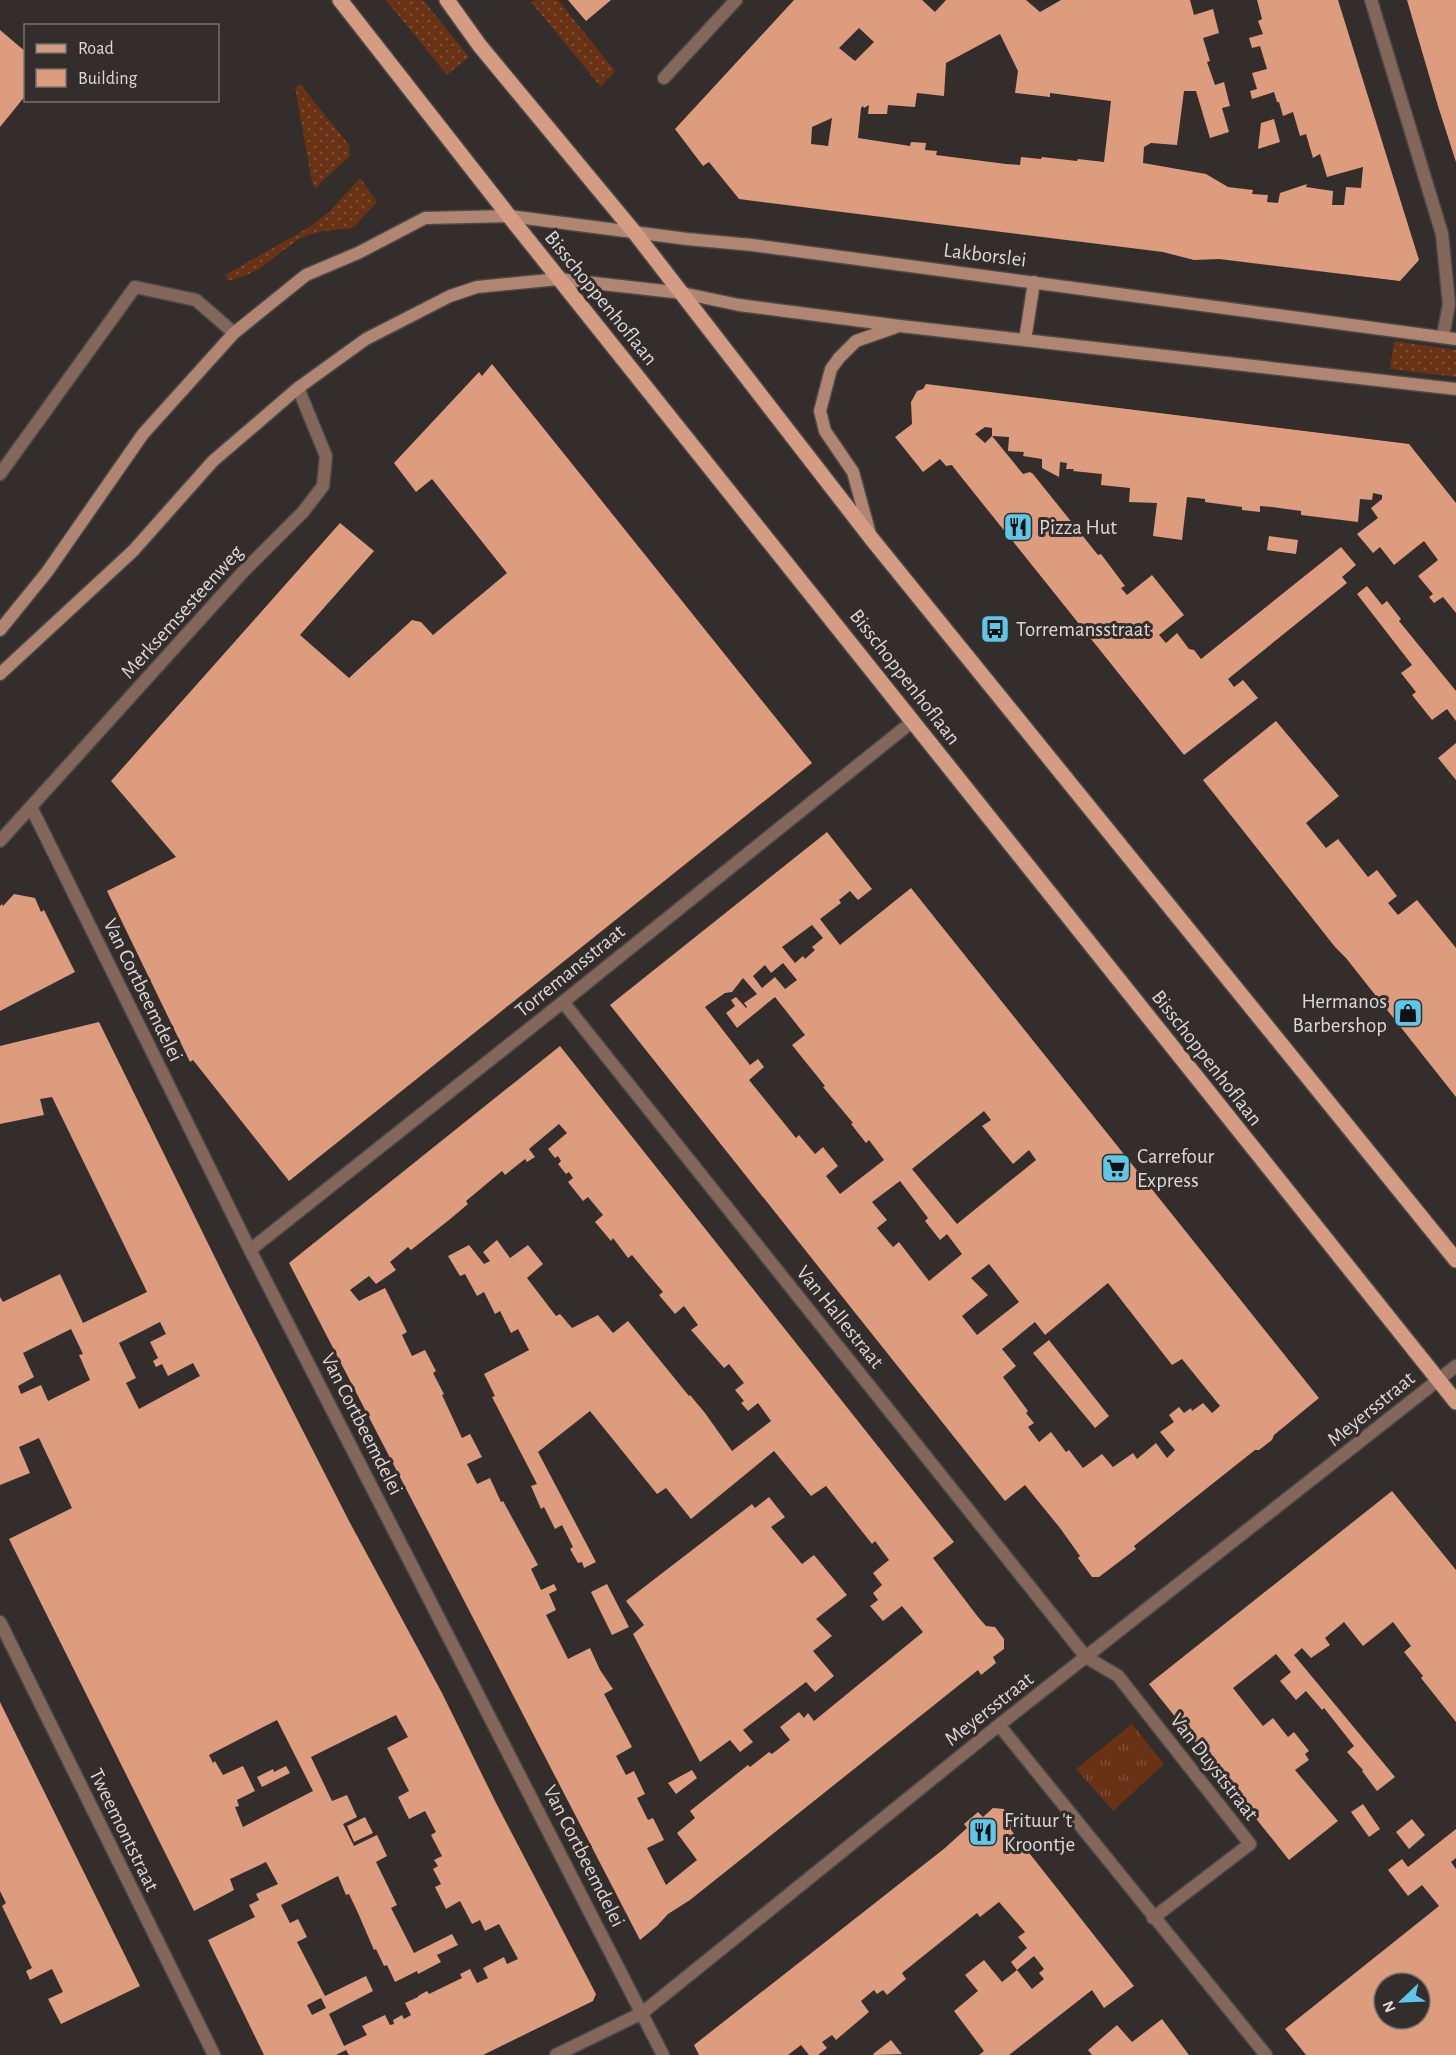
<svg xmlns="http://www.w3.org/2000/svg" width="1456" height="2055" viewBox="0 0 1456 2055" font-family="'Alegreya Sans',sans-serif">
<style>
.grass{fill:url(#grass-dots)}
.park{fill:url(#park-tufts)}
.building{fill:#dd9c7e;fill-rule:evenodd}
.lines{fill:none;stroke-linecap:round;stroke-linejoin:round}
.street-casing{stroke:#4e4947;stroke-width:15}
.secondary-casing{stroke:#4e4947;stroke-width:15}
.primary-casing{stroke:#4e4947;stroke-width:18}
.street{stroke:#82675a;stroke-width:12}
.secondary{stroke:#b08571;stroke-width:12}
.primary{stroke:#d49d83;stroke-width:15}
.labels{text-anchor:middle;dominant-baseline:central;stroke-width:6;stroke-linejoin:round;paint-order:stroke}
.street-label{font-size:21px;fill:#ddd9d8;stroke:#332e2b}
.poi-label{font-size:21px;fill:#ddd9d8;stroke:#332e2b;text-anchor:start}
</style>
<defs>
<pattern id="grass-dots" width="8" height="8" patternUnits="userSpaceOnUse" patternTransform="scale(1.5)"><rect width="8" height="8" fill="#693215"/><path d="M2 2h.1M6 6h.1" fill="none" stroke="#7e4f36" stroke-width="1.8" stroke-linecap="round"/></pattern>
<pattern id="park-tufts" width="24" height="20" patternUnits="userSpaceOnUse" patternTransform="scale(1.5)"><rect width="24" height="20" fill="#693215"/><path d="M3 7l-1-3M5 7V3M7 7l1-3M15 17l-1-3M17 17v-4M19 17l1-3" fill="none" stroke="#7e4f36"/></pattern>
</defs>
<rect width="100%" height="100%" fill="#332e2b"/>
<path class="grass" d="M386,0H423L469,57L447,75Z
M536,0H558L615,71L601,87L531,2Z
M300,84L349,145L350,156L320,183L317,188L314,187L312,182L295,87Z
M360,178L377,202L353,228C336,230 318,230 302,238C287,246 276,257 263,266C252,274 240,277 228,281L225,275L308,228L329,212Z
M1394,341L1456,350V377L1390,369Z"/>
<path class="park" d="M1132,1724L1164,1764L1113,1811L1076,1769Z"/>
<path class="building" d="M568,0H611L586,21Z
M794,0H922L935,12L946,0H1026L1040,12L1061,0H1190L1194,15L1213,9L1219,33L1203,38L1210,61L1207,62L1215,85L1224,82L1230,106L1222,108L1229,132L1210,138L1196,91H1184L1177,145L1151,143L1144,147L1143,163L1206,174L1228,187L1253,190L1252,194L1268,195L1267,202L1278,203L1280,193L1307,184L1306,187L1333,191L1332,205H1344L1346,187L1361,188L1363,167L1327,177L1320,154L1313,158L1306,134L1300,136L1293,112L1283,116L1279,102H1277L1274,92L1252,99L1250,91L1257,89L1252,73L1267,69L1260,46L1252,48L1249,38L1263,34L1258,21L1262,19L1257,0H1338L1419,260L1400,281L1219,259L1194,260L1163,252L739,199L709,162L703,166L675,129ZM859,28L874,42L855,61L839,48ZM1000,34L1018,71L1015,93L1050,97V93L1111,101L1104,162L1078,159L1077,161L1042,157L1041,159L1021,157L1020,165L1006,164L936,155L937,151L925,150L926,143L911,142L910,146L858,138L861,108L863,106L864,108L869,105L868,114H887L888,105L915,107L917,93L944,96L946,63ZM832,118L828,146L811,144L812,127Z
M1407,0H1456V162L1438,106Z
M0,30L26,52V95L0,127Z
M1274,119L1280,142L1258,149L1261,123Z
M492,364L812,763L289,1181L193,1060L190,1062L107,891L176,857L111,781L340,523L374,551L300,635L349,678L412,620L421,622L433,635L507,573L432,479L416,492L394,463L479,372L482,376Z
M926,384L1409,444L1456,503V613L1443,597L1434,603L1429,597L1433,594L1418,576L1438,560L1424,541L1394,565L1380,547L1373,553L1357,534L1378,518L1371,508L1382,499V495L1373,493L1372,500L1360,499L1358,522L1301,515V511L1272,507L1260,506V512L1242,510V507L1205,502V499L1187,497L1182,540L1153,536L1157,503L1129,502L1130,488L1101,485L1102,474L1073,471L1074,469H1066L1067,463L1060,462L1059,477L1042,468V459L1023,456L1024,452L1008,451L1009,437L992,436L1023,474L1030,472L1033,474L1098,555L1101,554L1125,586L1121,588L1127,595L1152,575L1184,615L1159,635L1166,643L1177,633L1189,649L1194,650L1201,659L1341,547L1356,565L1342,577L1347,583L1228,679L1234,687L1243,680L1258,698L1184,755L954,468L952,465L946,466L940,459L923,472L895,437L912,424L911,402L917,391L923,389ZM985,427L992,428V436L985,443L975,434Z
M1269,536L1298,540L1296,554L1267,550Z
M1367,586L1382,605L1387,601L1401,619L1399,621L1456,691V721L1447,709L1432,720L1412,695L1416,692L1401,673L1412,665L1357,594Z
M1276,721L1339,796L1306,823L1326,848L1338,839L1368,877L1377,870L1397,896L1388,903L1398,915L1417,900L1456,948V1097L1346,958L1335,947L1203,780Z
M1456,743V780L1438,758Z
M827,832L872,889L858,900L850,891L839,900L841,903L820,919L840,945L911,888L1319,1398L1274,1435L1272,1440L1259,1450H1255L1134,1546L1136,1549L1099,1577H1092L1078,1558L1080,1556L1060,1528L1025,1485L1005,1501L610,1005ZM812,925L823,938L812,947L815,950L805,959L803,956L795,963L782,947ZM783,963L797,980L785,989L775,977L762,988L753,976L765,965L771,973ZM743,978L757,994L744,1003L747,1007L746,1008L736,997L731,1000L735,1006L726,1013L737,1028L775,997L805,1035L792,1045L825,1086L823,1087L853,1123L851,1124L866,1143L869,1140L884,1160L840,1194L826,1176L838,1166L823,1147L815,1154L799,1135L796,1138L749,1080L764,1067L758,1059L750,1065L705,1007L725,993L732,992ZM984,1111L991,1120L982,1126L1013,1164L1029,1150L1036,1160L957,1224L912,1169ZM900,1181L928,1218L925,1221L940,1240L947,1234L962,1254L929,1281L899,1242L893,1247L877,1228L887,1220L872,1202ZM989,1264L1019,1302L977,1335L962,1316L988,1295L971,1278ZM1108,1283L1172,1365L1182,1359L1220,1406L1212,1413L1203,1403L1192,1411L1191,1408L1184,1413L1179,1407L1169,1415L1174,1422L1160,1432L1175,1450L1167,1458L1156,1443L1137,1459L1133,1453L1113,1467L1102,1454L1083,1468L1069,1450L1066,1452L1051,1432L1039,1442L1028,1427L1034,1423L1026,1413L1028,1411L1003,1377L1016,1366L1002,1349L1035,1322L1045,1335Z
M14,894L35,898L41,912L44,910L75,972L0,1011V906L2,904L3,906Z
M99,1022L229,1286L349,1521L442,1693L496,1803L596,1994L593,2001L483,2055H349L346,2050L336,2055H264L208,1940L255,1917L249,1905L259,1900L256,1894L278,1884L266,1862L230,1879L234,1890L194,1911L9,1539L72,1508L39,1438L19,1447L30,1473L0,1485V1297L3,1302L60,1274L83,1323L147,1292L52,1097L40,1099L44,1115L0,1124V1046ZM160,1322L166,1334L150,1342L158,1358L153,1361L156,1367L162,1364L168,1376L193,1363L200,1376L139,1409L126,1383L136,1378L119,1343ZM71,1329L83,1354L79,1355L90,1380L48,1401L41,1385L21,1394L18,1386L34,1377L23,1353ZM396,1715L408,1737L387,1748L409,1791L398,1797L409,1819L425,1811L436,1832L431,1835L442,1856L434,1860L438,1866L433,1869L441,1884L435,1887L446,1909L460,1901L472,1924L480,1920L485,1931L499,1924L518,1959L507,1964L504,1957L483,1968L488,1978L477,1983L470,1969L460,1974L462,1978L429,1994L427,1991L418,1996V1997L405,2003L411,2015L404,2019L402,2015L393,2020L394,2024L390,2025L385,2015L362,2026L367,2035L344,2046L329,2014L373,1991L366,1976L325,1996L297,1942L307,1937L298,1919L290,1923L281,1905L338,1876L346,1895L349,1894L358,1913L374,1950L376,1949L384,1966L387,1965L395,1982L417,1971L418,1974L441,1962L437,1955L458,1945L452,1934L414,1953L391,1908L397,1905L376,1862L387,1856L377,1835L354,1846L343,1824L357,1817L347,1795L332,1801L311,1757ZM277,1720L313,1791L243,1827L235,1807L239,1806L237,1800L255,1791L243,1766L223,1775L215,1761L213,1763L209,1755ZM321,1998L326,2008L312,2015L307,2005Z
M560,1046L954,1542L933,1558L978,1617L986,1626L995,1627L1004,1639V1649L993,1657L996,1663L981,1675L978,1670L690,1900L668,1914L657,1926L640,1940L289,1263ZM559,1124L567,1133L548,1149L555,1158L558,1156L561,1161L558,1164L566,1174L569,1172L573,1178L568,1182L583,1201L588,1197L603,1215L595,1222L611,1241L613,1238L628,1258L632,1255L646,1272L663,1292L659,1295L675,1314L684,1306L698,1325L691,1330L724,1368L729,1364L744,1383L735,1390L744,1401L741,1403L748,1411L758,1403L771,1421L732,1451L705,1413L690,1395L689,1396L628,1321L613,1333L598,1315L572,1328L560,1314L556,1316L527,1278L543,1264L528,1245L510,1258L497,1240L483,1252L490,1261L484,1264L469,1245L448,1256L460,1276L465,1274L477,1296L484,1292L495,1314L500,1311L511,1333L518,1329L529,1350L484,1374L495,1396L492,1397L537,1484L531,1486L541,1509L544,1507L555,1529L562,1525L573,1547L570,1549L578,1563L582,1562L584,1568L596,1562L538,1452L590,1411L657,1494L666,1488L691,1519L774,1451L811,1496L826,1486L872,1544L875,1541L889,1560L873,1573L882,1585L873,1593L878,1600L870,1606L883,1621L902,1606L923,1632L814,1721L808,1713L804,1718L799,1712L780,1727L790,1740L772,1754L769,1752L750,1767L748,1765L690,1811L695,1818L677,1833L697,1860L666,1885L647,1848L664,1840L653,1818L648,1820L637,1798L645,1794L634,1771L626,1775L616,1756L632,1747L604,1694L613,1689L600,1670L590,1648L568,1659L546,1615L556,1610L549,1594L557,1590L554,1584L541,1590L531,1569L538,1565L503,1501L501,1502L490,1478L477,1484L467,1464L482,1457L470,1434L462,1438L442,1395L444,1394L433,1373L436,1371L425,1350L412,1356L402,1335L407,1332L385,1288L359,1301L350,1290L369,1276L376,1284L396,1270L390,1262L408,1247L411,1250L449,1220L468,1204L466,1201L502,1171L505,1175L525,1159L527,1162L535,1157L529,1149Z
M1049,1340L1109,1416L1095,1428L1033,1353Z
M1392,1491L1456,1570V1722L1421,1678L1423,1676L1404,1652L1411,1646L1393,1622L1363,1646L1344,1622L1325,1638L1330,1645L1311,1658L1302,1648L1294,1655L1395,1777L1377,1791L1362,1771L1363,1770L1347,1752L1354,1746L1324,1708L1322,1710L1306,1691L1296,1700L1280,1681L1291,1672L1276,1654L1233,1688L1263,1726L1273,1718L1288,1737L1294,1732L1309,1751L1305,1754L1309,1760L1295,1770L1338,1821L1289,1860L1149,1684Z
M769,1497L785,1517L771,1527L802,1564L814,1555L847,1595L816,1619L832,1636L813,1651L834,1676L815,1692L806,1682L743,1730L753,1742L740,1752L730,1740L700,1762L633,1634L644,1625L626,1601L752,1504L755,1508Z
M607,1584L629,1627L612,1635L591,1592Z
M0,1702L140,1986L61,2024L48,1999L63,1992L52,1969L30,1980L26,1971L32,1968L2,1906L6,1903L0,1891Z
M286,1766L290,1773L262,1787L257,1777L273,1769L274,1772Z
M692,1770L697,1778L676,1794L668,1783Z
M1363,1804L1380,1829L1369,1837L1351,1812Z
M993,1808L1004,1809L1012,1821L1011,1830L1134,1986L1104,2008L1092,1990L1009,2055H979L984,2051L954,2011L978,1991L965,1975L984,1960L1002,1982L1017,1970L1032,1989L1044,1979L1039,1973L1044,1969L1034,1956L1017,1970L1011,1962L1027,1948L1018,1937L1025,1932L999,1902L980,1917L977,1913L902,1973L906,1979L887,1995L883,1990L877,1994L874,1990L861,2001L869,2012L836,2040L832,2035L822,2042L827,2048L818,2055H809L801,2045L788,2055H699L694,2045L945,1848L967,1828L964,1824L978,1812L983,1817Z
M365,1817L373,1833L354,1842L347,1826Z
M1412,1819L1425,1835L1409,1849L1396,1832Z
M1456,1829V1858L1451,1862L1456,1869V2055H1306L1285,2029L1439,1906L1422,1885L1408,1896L1388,1870L1402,1859L1408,1867ZM1384,1983H1420V2019H1384Z
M1162,2019L1189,2055H1092L1088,2050L1117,2025L1132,2042Z
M891,2040L902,2054L874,2055L873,2054Z"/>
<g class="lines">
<g class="street-casing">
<path id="street" d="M1371,0L1442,234L1449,304L1443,336
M664,78L736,0
M0,474L135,287L196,300L234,333
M31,807L250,1250L663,2055
M0,841L242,573L303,512L323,486L326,456L298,388
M563,1002L1086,1657L1118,1676L1250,1844L1153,1918
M250,1250L563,1002L913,721
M0,1622L214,2055
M999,1725L1266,2055
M556,2055L642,2013L999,1725L1456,1366"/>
</g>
<g class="secondary-casing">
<path id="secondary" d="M1025,340L1034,282
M870,534L853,472L825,431L820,411L831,369L839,358L856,341L896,327
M0,630L47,572L143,434L234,333L306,275L358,253L425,218L509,216L687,239L752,245L1456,339
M0,674L133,551L213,461L298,388L366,339L450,296L477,287L559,279L682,293L739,305L900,326L1456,389"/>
</g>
<g class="primary-casing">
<path id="primary" d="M340,0L509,216L1456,1402
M447,0L480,46L635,233L871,538L1456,1260"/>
</g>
<use href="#street" class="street"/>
<use href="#secondary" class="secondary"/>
<use href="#primary" class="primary"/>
</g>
<defs>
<g id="restaurant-square" transform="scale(1.5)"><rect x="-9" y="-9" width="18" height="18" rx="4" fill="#5dc7e8" stroke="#332e2b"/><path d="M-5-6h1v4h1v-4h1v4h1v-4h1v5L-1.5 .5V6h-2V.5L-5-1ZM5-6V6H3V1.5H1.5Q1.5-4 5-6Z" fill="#111"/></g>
<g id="bus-square" transform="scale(1.5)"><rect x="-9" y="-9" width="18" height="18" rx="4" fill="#5dc7e8" stroke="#332e2b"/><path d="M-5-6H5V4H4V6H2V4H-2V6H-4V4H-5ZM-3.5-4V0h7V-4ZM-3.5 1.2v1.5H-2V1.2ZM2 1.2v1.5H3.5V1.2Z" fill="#111"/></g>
<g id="shop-square" transform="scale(1.5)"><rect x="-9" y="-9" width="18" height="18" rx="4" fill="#5dc7e8" stroke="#332e2b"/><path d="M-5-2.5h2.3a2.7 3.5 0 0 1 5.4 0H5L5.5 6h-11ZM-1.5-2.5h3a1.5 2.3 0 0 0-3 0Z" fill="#111"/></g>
<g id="supermarket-square" transform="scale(1.5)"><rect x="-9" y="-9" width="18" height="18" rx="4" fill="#5dc7e8" stroke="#332e2b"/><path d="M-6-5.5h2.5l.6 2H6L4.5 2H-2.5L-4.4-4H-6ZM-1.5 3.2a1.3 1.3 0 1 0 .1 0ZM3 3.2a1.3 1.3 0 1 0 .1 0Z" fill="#111"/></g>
</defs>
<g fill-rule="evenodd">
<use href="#restaurant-square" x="1018" y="527"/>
<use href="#bus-square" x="995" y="629"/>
<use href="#shop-square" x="1408" y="1013"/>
<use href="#supermarket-square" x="1116" y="1168"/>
<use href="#restaurant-square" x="983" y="1832"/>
</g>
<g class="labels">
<g class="street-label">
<text transform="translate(985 255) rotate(7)">Lakborslei</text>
<text transform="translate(601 298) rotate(51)">Bisschoppenhoflaan</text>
<text transform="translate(182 612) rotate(-48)">Merksemsesteenweg</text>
<text transform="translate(905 677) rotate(52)">Bisschoppenhoflaan</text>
<text transform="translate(570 971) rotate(-39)">Torremansstraat</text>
<text transform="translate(143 990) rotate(64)">Van Cortbeemdelei</text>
<text transform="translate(1207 1058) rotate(52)">Bisschoppenhoflaan</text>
<text transform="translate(840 1317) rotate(51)">Van Hallestraat</text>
<text transform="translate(1371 1409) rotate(-39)">Meyersstraat</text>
<text transform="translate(362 1424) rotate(63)">Van Cortbeemdelei</text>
<text transform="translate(989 1709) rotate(-38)">Meyersstraat</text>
<text transform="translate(1214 1767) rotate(52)">Van Duyststraat</text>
<text transform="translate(124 1830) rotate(64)">Tweemontstraat</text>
<text transform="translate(584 1856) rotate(63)">Van Cortbeemdelei</text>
</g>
<g class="poi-label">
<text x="1039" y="527">Pizza Hut</text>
<text x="1016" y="629">Torremansstraat</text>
<text x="1387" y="1001" text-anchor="end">Hermanos<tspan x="1387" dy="24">Barbershop</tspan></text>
<text x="1137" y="1156">Carrefour<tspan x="1137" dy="24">Express</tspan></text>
<text x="1004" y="1820">Frituur 't<tspan x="1004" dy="24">Kroontje</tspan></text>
</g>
</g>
<rect x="24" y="24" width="195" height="78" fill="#332e2b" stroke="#777270" stroke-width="1.5"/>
<rect x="36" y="44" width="30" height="9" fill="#d49d83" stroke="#777270" stroke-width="1.5"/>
<text x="78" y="54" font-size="18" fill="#ddd9d8">Road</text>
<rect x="36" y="69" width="30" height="18" fill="#dd9c7e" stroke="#777270" stroke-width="1.5"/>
<text x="78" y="84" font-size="18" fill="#ddd9d8">Building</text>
<g transform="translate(1402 2001) rotate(247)"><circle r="28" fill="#332e2b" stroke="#777270" stroke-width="1.5"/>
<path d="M0-4.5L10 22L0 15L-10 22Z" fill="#5dc7e8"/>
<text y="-9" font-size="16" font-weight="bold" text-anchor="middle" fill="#ddd9d8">N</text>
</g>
</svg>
